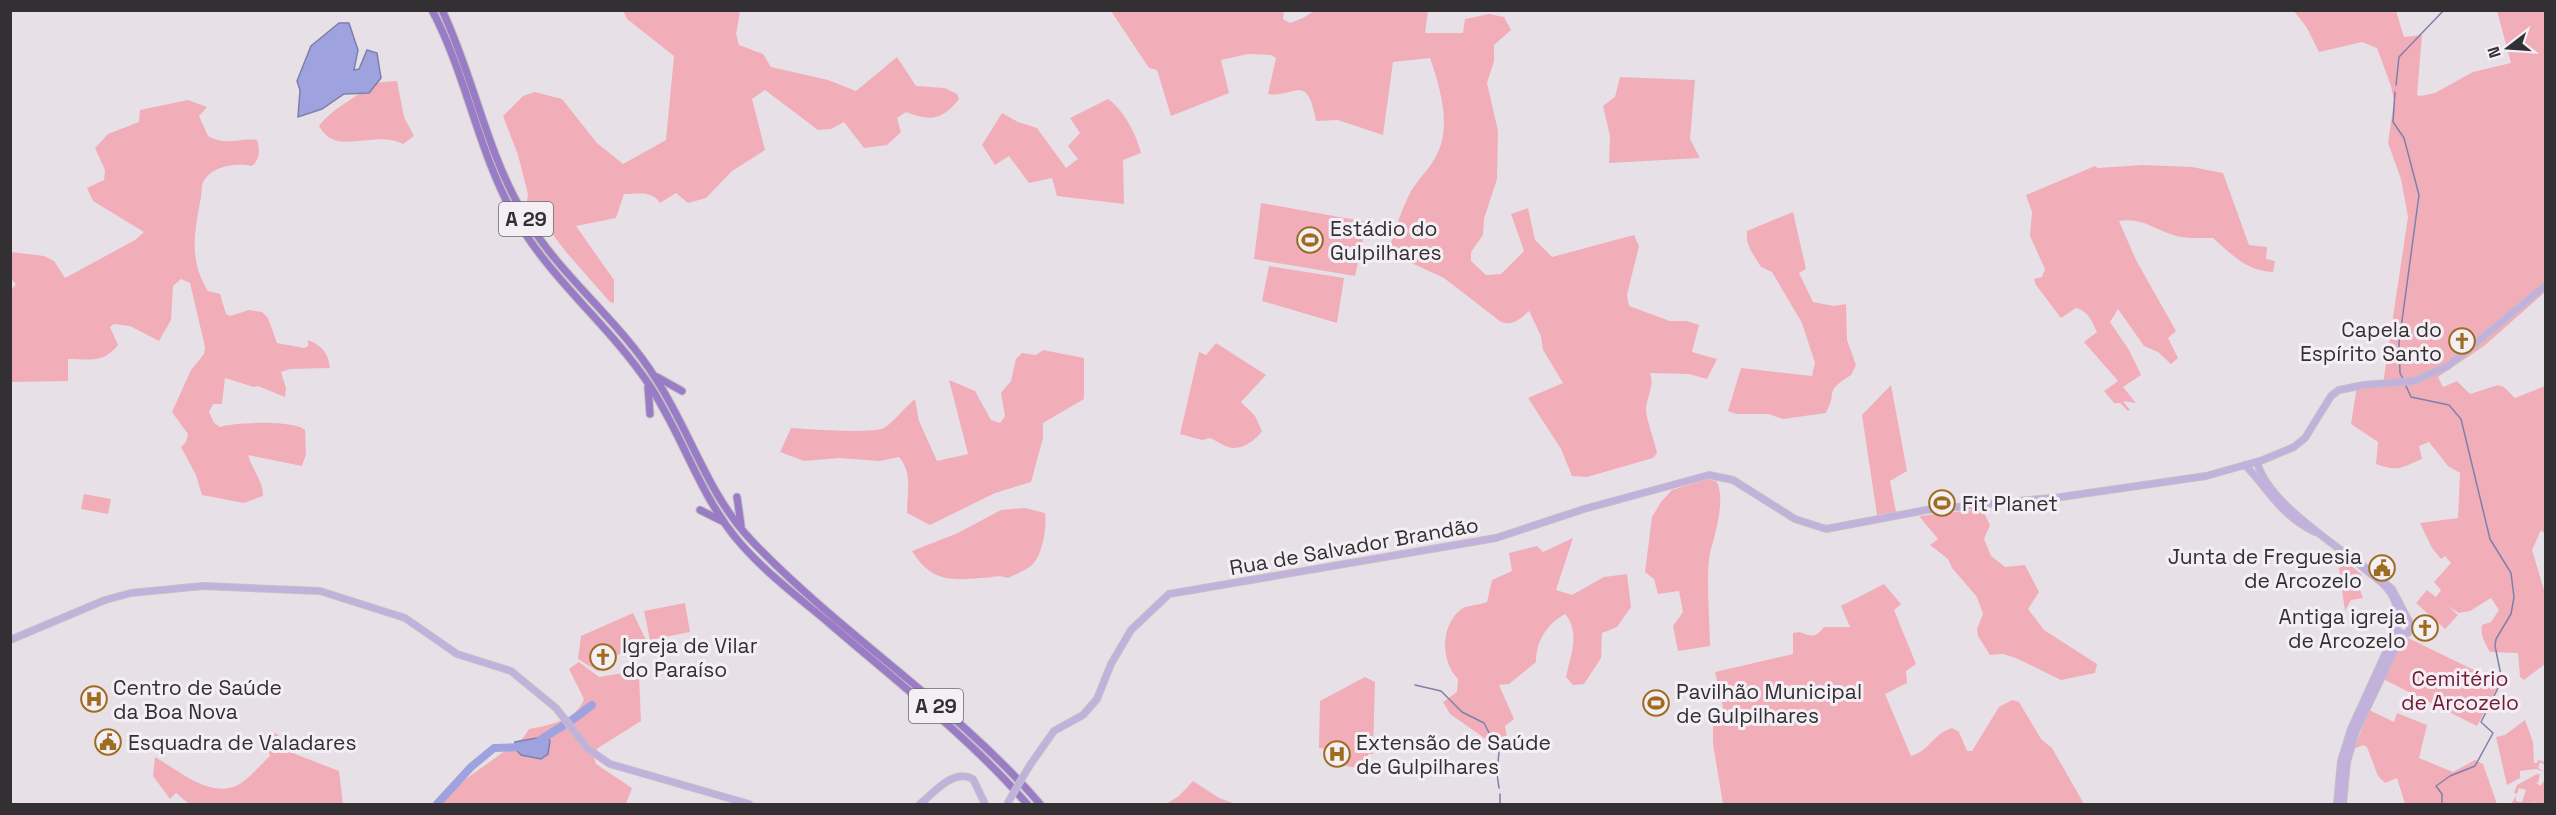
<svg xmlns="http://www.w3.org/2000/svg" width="2556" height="815" viewBox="0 0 2556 815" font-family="'Space Grotesk',sans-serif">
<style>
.green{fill:#f1aeb9}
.water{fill:#9ea2df;stroke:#7e80ab;stroke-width:1.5}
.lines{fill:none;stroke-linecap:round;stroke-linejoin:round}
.stream{stroke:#7e80ab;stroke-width:1.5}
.river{stroke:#9ea2df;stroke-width:8}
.major-casing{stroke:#c2c1c2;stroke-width:8}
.highway-casing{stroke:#c2c1c2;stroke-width:9}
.major{stroke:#c2b0dd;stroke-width:6}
.highway{stroke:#9a7bc6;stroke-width:7}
.major-bridge-casing{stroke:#c2c1c2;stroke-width:8;stroke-linecap:butt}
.major-bridge{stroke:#c2b0dd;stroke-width:6}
.labels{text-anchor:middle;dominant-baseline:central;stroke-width:6;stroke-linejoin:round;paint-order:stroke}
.shield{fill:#f4eff5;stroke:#6c696c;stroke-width:1.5}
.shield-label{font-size:20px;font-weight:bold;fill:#323032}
.poi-label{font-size:21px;fill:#323032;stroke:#f4eff5;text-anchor:start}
.street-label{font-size:21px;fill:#323032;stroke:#f4eff5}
.park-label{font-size:21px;fill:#701b34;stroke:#f4eff5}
</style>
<rect width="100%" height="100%" fill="#e7e1e7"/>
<path class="green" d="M623,10L740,11L736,34L739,45L763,54L771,67L828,80L856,91L897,57L916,86L945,88L957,94L959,99C942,121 930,121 906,112L897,118L901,132L887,145L864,148L844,122L831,129L818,130L765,90L752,99L765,150L732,171L706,198L688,203L676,193L660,203C652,190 637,194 624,194L616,218L576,226L614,280V303L610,302L566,252L527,201L528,194L518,155L503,116L523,96L535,92L562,99L597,143L623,164L666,140L674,56L627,19Z
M1111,11H1284L1283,19L1290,23L1303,18L1314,11H1428L1425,33H1463L1465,19L1489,14L1504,17L1511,30L1494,45V61L1487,83L1498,131L1497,179L1484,219L1483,235L1471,252V261L1486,275L1501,274L1524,251L1511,214L1528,208L1535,240L1552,257L1634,235L1639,246L1627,295L1629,306L1670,321H1687L1699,325L1692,352L1717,359L1707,379L1689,374L1650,373C1655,387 1646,397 1646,411C1646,417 1655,443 1657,453L1653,458L1587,477L1572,476L1561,449L1528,398L1563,383L1543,350L1541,336L1529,311C1520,319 1513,326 1501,322L1444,278L1388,252C1395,231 1401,210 1411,191C1421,175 1436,163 1441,144C1449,116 1439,85 1430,58L1393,62L1383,135L1338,120L1316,121C1307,71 1295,98 1268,94L1276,58L1271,55L1248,54L1221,60L1229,93L1171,116L1157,70L1149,68Z
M2294,11H2396L2404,37L2422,35L2417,95L2420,96L2435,93L2473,72L2511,63L2497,11H2545V292L2484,346L2438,377L2443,387L2457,381L2470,394L2498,385L2504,387L2515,398L2545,386V534L2541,530L2532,550L2545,593V664L2524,680L2520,677L2518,653L2490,652C2485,643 2480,636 2482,625L2491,622L2499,610L2491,598L2470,611L2459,613L2448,606L2458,615L2445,629L2416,603L2427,590L2436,597L2441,590L2434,582L2451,563L2445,556L2441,559L2432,548L2420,523L2458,518L2460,473L2448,466L2429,442L2419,446L2422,459C2400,468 2399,472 2376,464L2378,442L2351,424L2357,386L2383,384L2408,217L2401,179L2388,143L2394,101L2391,86L2377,48L2362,42L2319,52L2307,28Z
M1620,77L1695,80L1690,139L1700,158L1609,163L1610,136L1603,106L1615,97Z
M397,81L404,117L414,136L403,144C374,129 336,158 319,126C333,107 355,100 371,83Z
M1108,99C1123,109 1137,135 1141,153L1123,160L1124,204L1057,196L1052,178L1029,183L1009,156L995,165L982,145L1002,113L1018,122L1037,128L1066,168L1078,159L1068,146L1080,133L1070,118Z
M188,100L207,107L199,116L208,136C229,147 237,137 257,140C260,150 260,159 252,166C237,163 215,165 205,179C201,184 202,190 201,197C195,230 188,260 208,291L220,294L226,314L230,316L249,310L262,312L268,318L277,343L304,348L308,346V340C322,346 328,352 330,368L290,369L281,372L286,388L285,397L258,386L254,387L225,378L222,404H213L209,412L214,423L220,427C235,422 293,420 305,430L306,454L302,466L248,455C252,469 264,483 263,496L244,503L202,495L196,475L181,447L186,442L188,434L172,412L191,370L204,354L205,347L190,283L181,279L173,286L171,320L159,341L130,326L114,324L110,327L118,345C103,364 90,359 68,359V381L11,382V290L16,284L11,279V252L44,256L54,261L65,278L135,240L144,232L93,201L87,188L104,180L105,170L95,148L108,134L139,122L140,110Z
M2143,165L2192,167L2223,173L2249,245L2267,247L2266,259L2275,261L2273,272C2247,271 2232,255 2213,238C2200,238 2189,239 2176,236C2155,230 2142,217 2119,221L2136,260L2176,331L2168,338L2178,358L2171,364L2158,352L2144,346L2118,309L2110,322L2129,350L2141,375L2123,387L2136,403L2123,401L2130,410L2128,411L2120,403H2114L2104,391L2118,381L2084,342L2097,332C2092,321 2088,311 2076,308L2061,318L2036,285L2034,279L2042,277L2045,269L2030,236L2032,212L2026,195L2095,166L2098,168Z
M1261,203L1367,222L1355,276L1254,259Z
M1793,212L1806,269L1799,273L1813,302L1834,306L1846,304L1847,340L1856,365L1851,375C1822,394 1839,389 1826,413L1783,419L1768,414H1736L1728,411L1741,368L1812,376L1815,363L1802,323L1772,272L1761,267L1751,251L1747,241V231Z
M1269,266L1344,278L1337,323L1262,301Z
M1216,343L1266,375L1241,402L1255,416L1262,431C1255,441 1241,451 1228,447C1221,445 1216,440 1210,438L1202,440L1180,434L1199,352L1206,355Z
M1043,350L1084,358V399L1043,423V438L1031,482L995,493L930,525L907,513C907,493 913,473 899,457L880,461L839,458L804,461L780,452L791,428C807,429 874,434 884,428C894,422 905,407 915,399L919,421L937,461L968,454L949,380L975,391L991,420L1000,423L1005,416L1001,393L1011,381L1016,359L1022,353L1036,355Z
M1891,385L1907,471L1890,481L1896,512L1877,515L1862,415Z
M1708,479L1716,481C1726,496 1716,532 1711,549C1705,570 1710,622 1710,646L1678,651L1673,626L1683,612L1679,591L1658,594L1654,579L1645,572L1652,517L1661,502L1672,490Z
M84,494L111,499L108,514L81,509Z
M1025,508L1045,513C1047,526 1043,553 1033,564C1027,570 1016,574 1008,578C998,574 991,578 980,578C948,581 930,580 912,551L958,533L1001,510Z
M1982,509L1990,525L1984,539L1991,556L2005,567L2025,565L2039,592L2028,609L2044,630L2097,664L2095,673L2061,680L2016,658L2003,654L1990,655L1978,636L1977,629L1983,614L1977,597L1952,568L1948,559L1930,545L1938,539L1919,516Z
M1573,538L1556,590L1572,595L1604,577L1627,574L1631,607L1617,627L1602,633L1601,658L1584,684L1573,685L1566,677C1570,656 1581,633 1565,614C1547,624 1536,641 1536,662L1509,684L1499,685L1514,719L1505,726L1507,739L1490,742L1450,714L1443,702L1457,692L1458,679C1441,662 1440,627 1460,610C1468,604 1478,606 1487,602L1492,580L1512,571L1509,553L1537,546L1543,552Z
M2348,563L2362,575L2357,582L2363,598L2351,600L2345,611L2339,568Z
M1884,584L1901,604L1894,610L1916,664L1906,671L1907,683L1885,694L1911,756C1928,752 1935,732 1952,728L1959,732L1967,751H1972L1999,707L2012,700L2019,702L2041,739L2052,748L2084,804H1723L1713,744V721L1725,716L1715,672L1793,654V633L1799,632C1811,636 1815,639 1824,627H1850L1841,606Z
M685,603L690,632L650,640L644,611Z
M633,613L647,642L611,658L606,646L593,650L599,672L578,659L581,636Z
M2404,636L2476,671L2498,686L2477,726L2383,679Z
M579,662L599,677L635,671L639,675L641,721L598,748L593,754L596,764L632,788L626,804H435L456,786L523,738L529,729C549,725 576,721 584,699L569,669Z
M1365,677L1375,682L1373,754H1368V770L1341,765V750L1319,748L1320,701Z
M2369,710L2394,722L2397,713L2427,725L2419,758L2453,772L2475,760L2483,764L2497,804H2405L2397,778L2385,783L2378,776L2367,747L2363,745L2354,749Z
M2525,720L2533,742L2534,763H2537L2538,760L2545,762V765L2540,762L2538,768L2545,772L2536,769L2520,771V778L2507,785L2496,737L2505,735Z
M275,733L289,744L295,754L339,771L343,804H189L176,793L170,799L153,776L155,757C178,770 210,799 238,785C249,779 260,765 270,756L265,741Z
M2537,774L2545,775L2540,774L2538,783L2535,782L2540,786L2545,780V803L2542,802L2545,804H2534L2535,801L2532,804H2511L2516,796V801L2522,802L2526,790L2519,788L2517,794L2514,793L2517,785Z
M1193,781L1219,798L1236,804H1166L1179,796Z"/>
<path class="water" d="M339,23H349L358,50L354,70L359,69L367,50L377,53L381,78L369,93L344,94L322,109L298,117L300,90L297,81L311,46Z
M547,736L550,741L548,754L541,759L521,755L514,747L515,742Z"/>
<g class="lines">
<path class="stream" d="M2396,85L2399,57L2444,10
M2395,92L2393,122L2404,138L2419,195L2399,343L2400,373L2403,379
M2406,386L2411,397L2449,405L2461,419L2490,539L2511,573L2514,597L2511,614L2496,639L2495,646L2502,680
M1415,685L1441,691L1462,712L1484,723L1499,752L1497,774L1499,788
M1500,794V804
M2442,804V794L2436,786L2450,776L2475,766L2493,733L2481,722L2499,686"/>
<path class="river" d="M571,721L592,705
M540,740L564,725
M437,804L471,767L494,748L524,747"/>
<g class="major-casing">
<path id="major" d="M2257,462C2268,503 2332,541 2366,570C2375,578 2389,586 2394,599C2399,609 2396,620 2397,630L2403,634L2408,633L2411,625L2392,589L2348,554
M2245,465C2271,492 2279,514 2315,532
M10,640L105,600L131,593L203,586L320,591L405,618L457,654L511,671L556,708L588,749L610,764L749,804
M1030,765L1054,731L1083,715L1097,699L1111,664L1131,630L1169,594L1496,538L1584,509L1709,475L1733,480L1795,519L1826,529L1926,510L2061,497L2206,476L2263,460L2294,447L2305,438L2331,396L2339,390L2364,385L2414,381L2448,366L2546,285
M920,804C934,793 953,768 973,779L985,804
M2337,804L2341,761L2351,729L2397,628
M2343,804L2347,762L2356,731L2399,641L2405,634"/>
</g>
<g class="highway-casing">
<path id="highway" d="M432,10C467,76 478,152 515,217C551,280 608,324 648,383C681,432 698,491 735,537C762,570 797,596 829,623C895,680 970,738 1027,804
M442,10C473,75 487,153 523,213C559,276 618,318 656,379C690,431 708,495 751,540C840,634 957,707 1040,804
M657,377L682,391
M648,387L650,414
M737,497L741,525
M700,510L722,521"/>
</g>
<use href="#major" class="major"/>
<use href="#highway" class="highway"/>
<g class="major-bridge-casing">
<path id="major-bridge" d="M1007,804L1030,765"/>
</g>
<use href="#major-bridge" class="major-bridge"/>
</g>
<defs>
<g id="stadium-ring" transform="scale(1.35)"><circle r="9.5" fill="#f4eff5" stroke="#9d6c20" stroke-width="1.5"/><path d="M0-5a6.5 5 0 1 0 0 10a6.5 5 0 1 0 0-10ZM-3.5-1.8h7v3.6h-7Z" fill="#9d6c20"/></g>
<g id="church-ring" transform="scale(1.35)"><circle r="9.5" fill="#f4eff5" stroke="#9d6c20" stroke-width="1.5"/><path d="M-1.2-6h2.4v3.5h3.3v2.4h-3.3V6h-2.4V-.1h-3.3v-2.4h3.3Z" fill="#9d6c20"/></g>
<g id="civic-ring" transform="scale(1.35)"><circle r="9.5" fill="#f4eff5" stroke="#9d6c20" stroke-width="1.5"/><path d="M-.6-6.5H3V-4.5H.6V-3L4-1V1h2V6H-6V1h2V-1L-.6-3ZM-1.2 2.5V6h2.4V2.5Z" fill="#9d6c20"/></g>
<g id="hospital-ring" transform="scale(1.35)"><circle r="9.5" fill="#f4eff5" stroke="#9d6c20" stroke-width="1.5"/><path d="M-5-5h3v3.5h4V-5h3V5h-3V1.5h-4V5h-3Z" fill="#9d6c20"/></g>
</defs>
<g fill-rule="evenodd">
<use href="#stadium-ring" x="1310" y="240"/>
<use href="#church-ring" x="2462" y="341"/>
<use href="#stadium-ring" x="1942" y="503"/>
<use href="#civic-ring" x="2382" y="568"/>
<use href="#church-ring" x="2425" y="628"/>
<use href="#church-ring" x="603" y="657"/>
<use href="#hospital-ring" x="94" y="699"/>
<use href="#stadium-ring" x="1656" y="703"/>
<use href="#civic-ring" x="108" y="742"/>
<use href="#hospital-ring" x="1337" y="754"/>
</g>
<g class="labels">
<g class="shield">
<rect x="499" y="202" width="54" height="34" rx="4.5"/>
<rect x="909" y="689" width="54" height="34" rx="4.5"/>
</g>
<g class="shield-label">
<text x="526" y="219">A 29</text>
<text x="936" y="706">A 29</text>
</g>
<g class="poi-label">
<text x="1330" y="228">Estádio do<tspan x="1330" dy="24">Gulpilhares</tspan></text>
<text x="2442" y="329" text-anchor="end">Capela do<tspan x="2442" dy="24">Espírito Santo</tspan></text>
<text x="1962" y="503">Fit Planet</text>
<text x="2362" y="556" text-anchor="end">Junta de Freguesia<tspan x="2362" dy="24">de Arcozelo</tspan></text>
<text x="2406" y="616" text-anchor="end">Antiga igreja<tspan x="2406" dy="24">de Arcozelo</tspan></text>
<text x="622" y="645">Igreja de Vilar<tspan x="622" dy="24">do Paraíso</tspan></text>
<text x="113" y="687">Centro de Saúde<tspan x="113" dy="24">da Boa Nova</tspan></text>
<text x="1676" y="691">Pavilhão Municipal<tspan x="1676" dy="24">de Gulpilhares</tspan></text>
<text x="128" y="742">Esquadra de Valadares</text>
<text x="1356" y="742">Extensão de Saúde<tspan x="1356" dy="24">de Gulpilhares</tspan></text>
</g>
<g class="street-label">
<text transform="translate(1354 546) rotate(-10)">Rua de Salvador Brandão</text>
</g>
<g class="park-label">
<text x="2460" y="678">Cemitério<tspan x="2460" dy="24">de Arcozelo</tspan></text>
</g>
</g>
<rect width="2556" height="815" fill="none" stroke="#323032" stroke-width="24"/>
<g transform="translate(2508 48) rotate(253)" stroke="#f4eff5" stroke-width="4.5" paint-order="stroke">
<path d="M0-4.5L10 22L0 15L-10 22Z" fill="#323032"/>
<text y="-9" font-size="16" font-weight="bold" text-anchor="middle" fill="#323032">N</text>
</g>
</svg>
